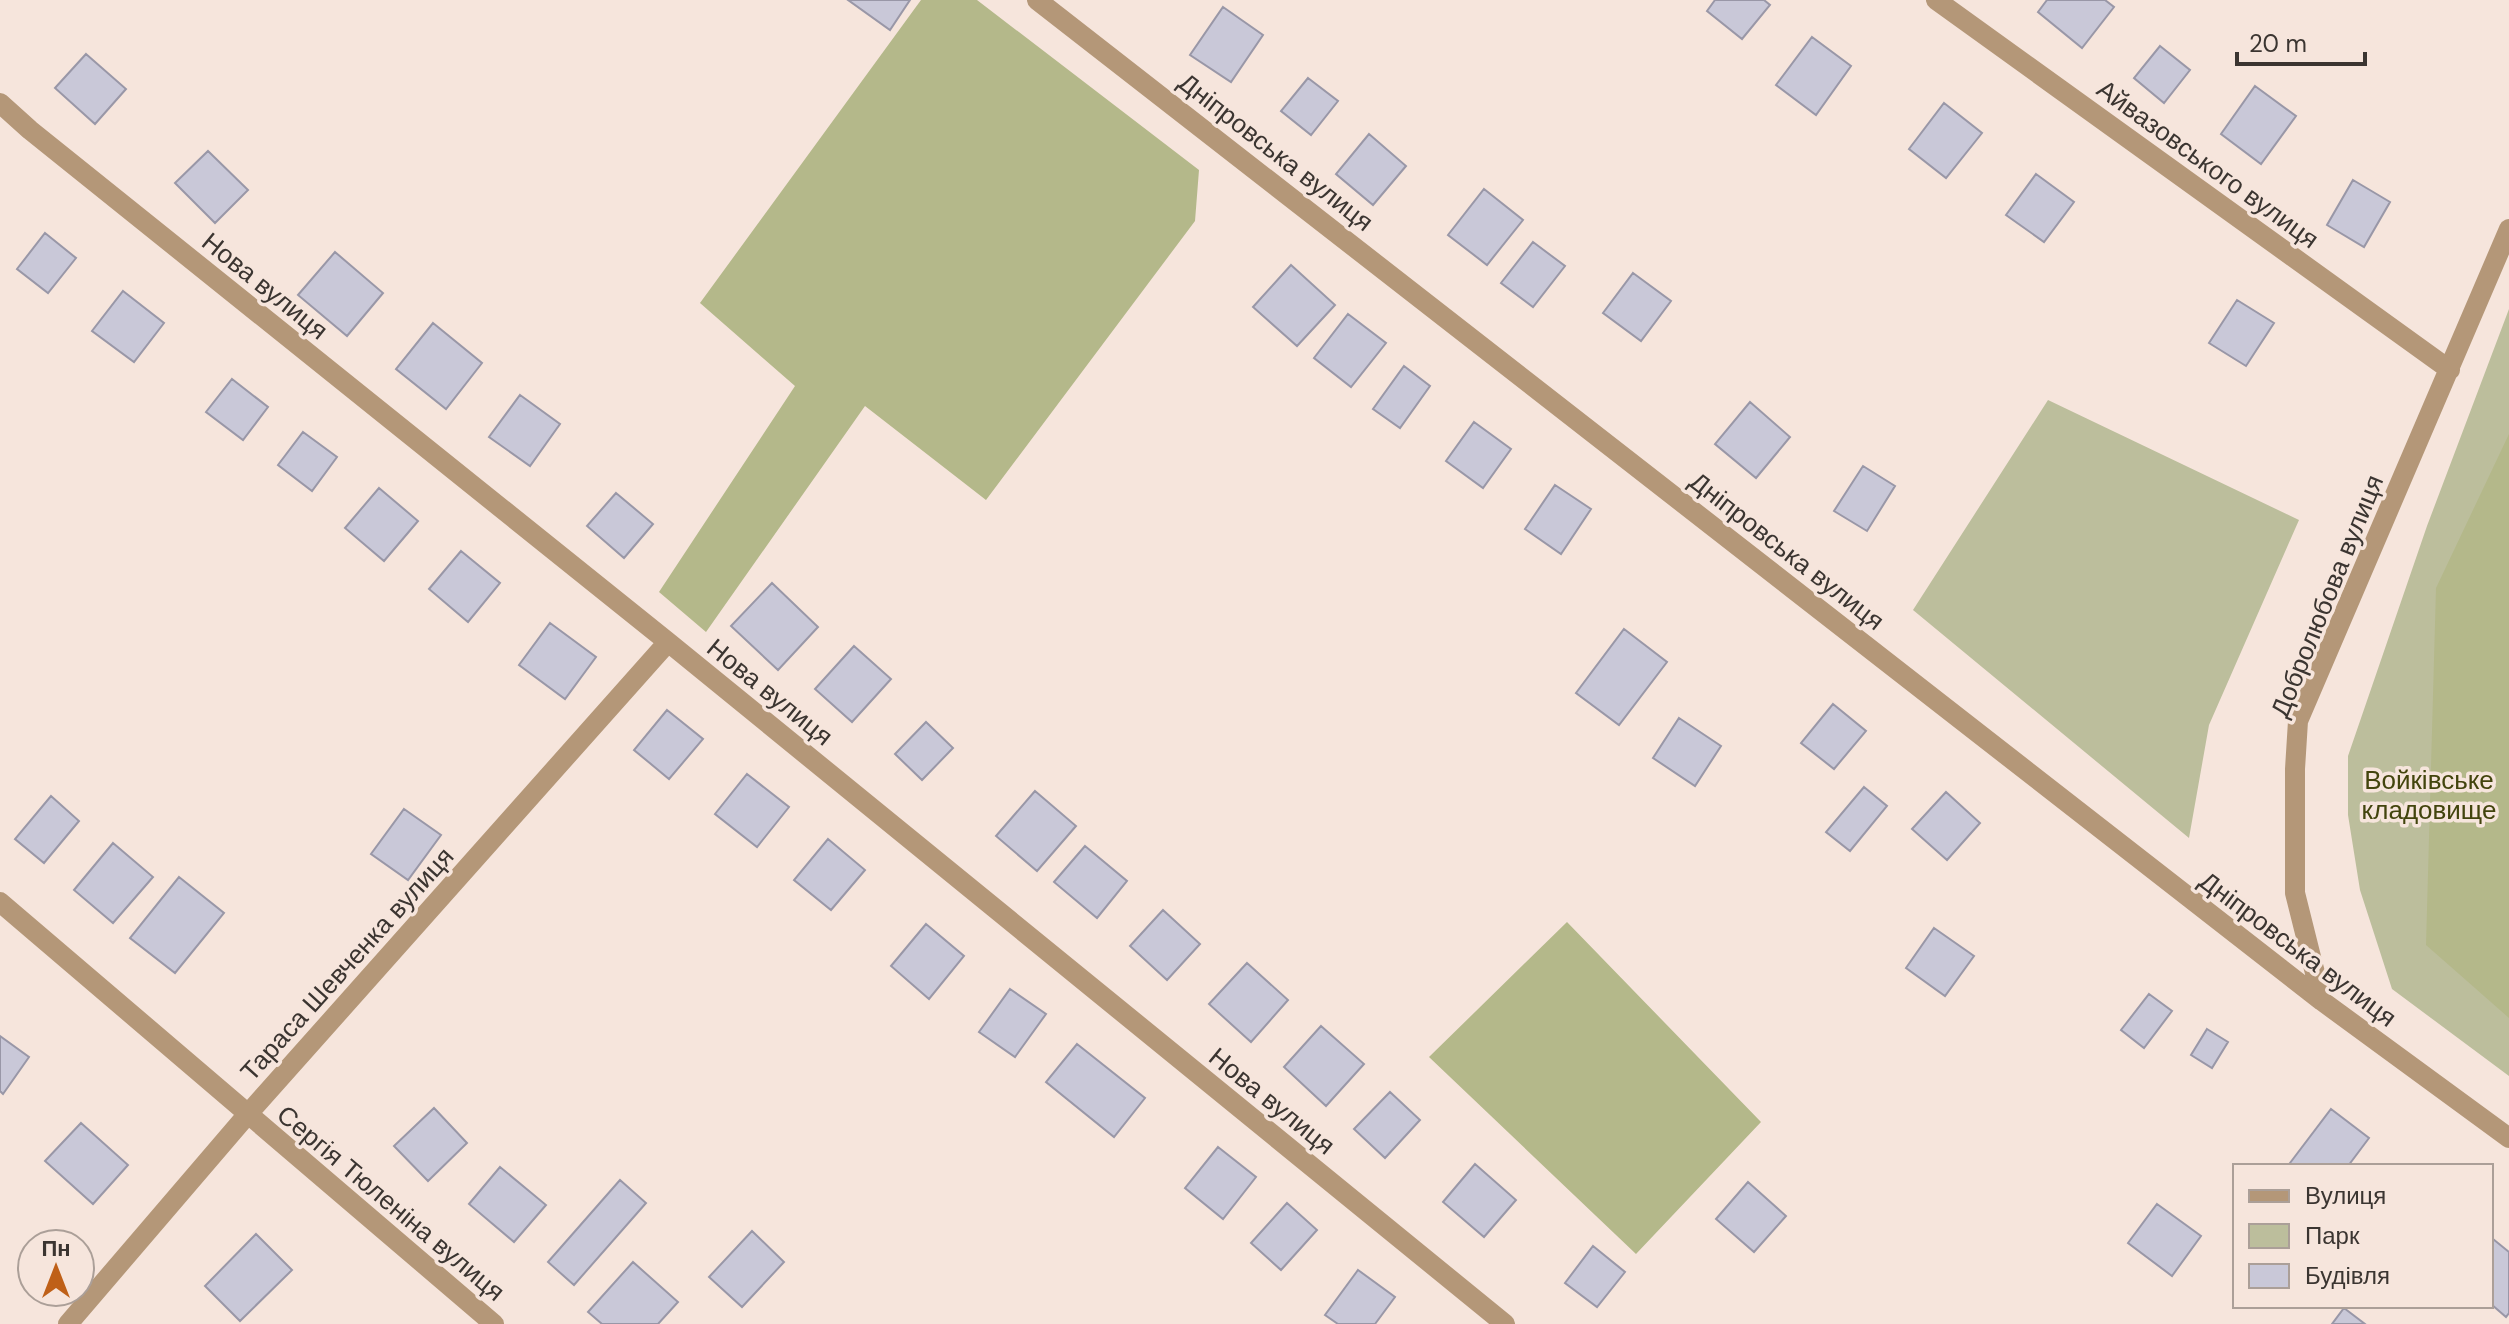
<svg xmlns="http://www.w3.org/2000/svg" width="2509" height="1324" viewBox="0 0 2509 1324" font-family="'DM Sans',sans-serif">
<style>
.green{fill:#bcbe9c}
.forest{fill:#b4b88a}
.building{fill:#c9c8d8;stroke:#9997a7;stroke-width:2}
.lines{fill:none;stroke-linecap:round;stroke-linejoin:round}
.minor{stroke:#b49778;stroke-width:20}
.labels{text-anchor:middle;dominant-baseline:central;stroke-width:7;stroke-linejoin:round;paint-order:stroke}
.street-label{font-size:26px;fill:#3b3531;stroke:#f6e5dc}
.park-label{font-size:26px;fill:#42440d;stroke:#f6e5dc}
</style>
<rect width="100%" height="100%" fill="#f6e5dc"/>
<path class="green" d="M2509,309V1076L2392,989L2360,890L2348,815V756L2427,526Z
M2048,400L2299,520L2209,725L2189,838L1913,610Z"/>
<path class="forest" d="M921,0H977L1199,170L1195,221L986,500L865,406L706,632L659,592L795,386L700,303Z
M2509,434V1018L2426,945L2436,588Z
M1567,922L1761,1122L1636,1254L1429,1057Z"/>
<path class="building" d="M848,0H910L890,30Z
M1715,0H1764L1770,5L1742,39L1707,11Z
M2047,0H2105L2114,7L2082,48L2038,12Z
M1223,7L1263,35L1231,82L1190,55Z
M1812,37L1851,66L1816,115L1776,85Z
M2160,46L2190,70L2164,103L2134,78Z
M86,54L126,89L95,124L55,88Z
M1308,78L1338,101L1311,135L1281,111Z
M2255,86L2296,116L2261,164L2221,134Z
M1944,103L1982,133L1946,178L1909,149Z
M1369,134L1406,166L1373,205L1336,174Z
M208,151L248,190L215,223L175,183Z
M2036,174L2074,202L2044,242L2006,215Z
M2353,180L2390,202L2364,247L2327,225Z
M1484,189L1523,220L1487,265L1448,235Z
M45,233L76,258L48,293L17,269Z
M1533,242L1565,266L1533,307L1501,283Z
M335,252L383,293L347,336L298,295Z
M1291,265L1335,305L1297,346L1253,307Z
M1633,273L1671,301L1641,341L1603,313Z
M123,291L164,323L134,362L92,331Z
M2237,300L2274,323L2246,366L2209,343Z
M1348,314L1386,343L1351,387L1314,358Z
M433,323L482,363L446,409L396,369Z
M1404,366L1430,386L1400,428L1373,409Z
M232,379L268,407L243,440L206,412Z
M520,395L560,424L530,466L489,437Z
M1750,402L1790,437L1756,478L1715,444Z
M1474,422L1511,449L1483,488L1446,461Z
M303,432L337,457L312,491L278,465Z
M1863,466L1895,486L1867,531L1834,511Z
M1555,485L1591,509L1561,554L1525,529Z
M379,488L418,521L384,561L345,528Z
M616,493L653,524L624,558L587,526Z
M461,551L500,583L468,622L429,589Z
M772,583L818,627L778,670L731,626Z
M550,623L596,657L565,699L519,665Z
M1624,629L1667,662L1619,725L1576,693Z
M854,646L891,679L852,722L815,689Z
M1833,704L1866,731L1834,769L1801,743Z
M667,710L703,739L669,779L634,750Z
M1679,718L1721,746L1695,786L1653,758Z
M926,722L953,748L922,780L895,754Z
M747,774L789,807L757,847L715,814Z
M1864,787L1887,806L1850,851L1826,832Z
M1035,791L1076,826L1037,871L996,836Z
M1946,792L1980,823L1947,860L1912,829Z
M51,796L79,821L44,863L15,839Z
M404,809L441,835L408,880L371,854Z
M828,839L865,870L831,910L794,880Z
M113,843L153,877L113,923L74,890Z
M1085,846L1127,881L1097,918L1054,882Z
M179,877L224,913L175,973L130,938Z
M1163,910L1200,944L1167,980L1130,946Z
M926,924L964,956L929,999L891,966Z
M1934,928L1974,956L1945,996L1906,968Z
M1247,963L1288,1000L1251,1042L1209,1004Z
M1010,989L1046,1014L1015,1057L979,1032Z
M2149,994L2172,1011L2144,1048L2121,1030Z
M1321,1026L1364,1064L1326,1106L1284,1067Z
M2207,1029L2228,1042L2212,1068L2191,1055Z
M0,1036L29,1057L3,1094L0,1091Z
M1077,1044L1145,1098L1114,1137L1046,1082Z
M1390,1092L1420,1120L1385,1158L1354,1129Z
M434,1108L467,1143L428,1181L394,1146Z
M2331,1109L2369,1138L2348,1166H2294L2290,1163Z
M81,1123L128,1165L93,1204L45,1161Z
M1218,1147L1256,1177L1223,1219L1185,1188Z
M1475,1164L1516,1200L1484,1237L1443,1202Z
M500,1167L546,1205L514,1242L469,1204Z
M620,1180L646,1203L574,1285L548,1262Z
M1748,1182L1786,1216L1754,1252L1716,1219Z
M1287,1203L1317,1230L1281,1270L1251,1243Z
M2157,1204L2201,1236L2172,1276L2128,1243Z
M752,1231L784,1262L742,1307L709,1277Z
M256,1234L292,1270L240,1321L205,1286Z
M2493,1239L2509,1252V1313L2506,1317L2491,1304V1242Z
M1593,1246L1625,1272L1597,1307L1565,1283Z
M633,1262L678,1302L658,1324H602L588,1312Z
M1358,1270L1395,1297L1375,1324H1338L1325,1315Z
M2344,1308L2365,1324H2332Z"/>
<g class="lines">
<path class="minor" d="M1037,0L2322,1001L2509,1138
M1936,0L2450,370
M0,103L30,130L668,642L1505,1324
M0,902L494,1324
M2322,1001L2295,893V769L2298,721L2509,229
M68,1324L247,1115L668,642"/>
</g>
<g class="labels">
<g class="street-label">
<text transform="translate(1276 152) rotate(38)">Дніпровська вулиця</text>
<text transform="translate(2208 164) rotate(36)">Айвазовського вулиця</text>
<text transform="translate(265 286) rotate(39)">Нова вулиця</text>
<text transform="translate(1787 551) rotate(38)">Дніпровська вулиця</text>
<text transform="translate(2327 596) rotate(-68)">Добролюбова вулиця</text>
<text transform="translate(770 692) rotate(39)">Нова вулиця</text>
<text transform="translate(2298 949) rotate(37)">Дніпровська вулиця</text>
<text transform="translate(347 964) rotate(-48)">Тараса Шевченка вулиця</text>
<text transform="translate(1272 1101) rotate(39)">Нова вулиця</text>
<text transform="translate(391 1203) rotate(40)">Сергія Тюленіна вулиця</text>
</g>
<g class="park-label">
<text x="2429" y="780">Войківське<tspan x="2429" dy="30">кладовище</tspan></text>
</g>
</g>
<rect x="2233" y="1164" width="260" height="144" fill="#f6e5dc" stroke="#ab9f98" stroke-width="2"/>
<rect x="2249" y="1190" width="40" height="12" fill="#b49778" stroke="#ab9f98" stroke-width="2"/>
<text x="2305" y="1204" font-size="24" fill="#3b3531">Вулиця</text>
<rect x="2249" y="1224" width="40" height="24" fill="#bcbe9c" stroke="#ab9f98" stroke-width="2"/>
<text x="2305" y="1244" font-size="24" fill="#3b3531">Парк</text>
<rect x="2249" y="1264" width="40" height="24" fill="#c9c8d8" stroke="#ab9f98" stroke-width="2"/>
<text x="2305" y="1284" font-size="24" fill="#3b3531">Будівля</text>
<g transform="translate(56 1268)"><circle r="38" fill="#f6e5dc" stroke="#ab9f98" stroke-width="2"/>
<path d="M0-6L14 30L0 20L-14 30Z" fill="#bf6018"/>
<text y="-12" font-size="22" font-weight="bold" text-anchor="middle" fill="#3b3531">Пн</text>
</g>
<path d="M2237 52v12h128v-12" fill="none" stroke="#3b3531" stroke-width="4"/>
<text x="2249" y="52" font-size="24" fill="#3b3531" stroke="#f6e5dc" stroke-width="6" paint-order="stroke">20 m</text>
</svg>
